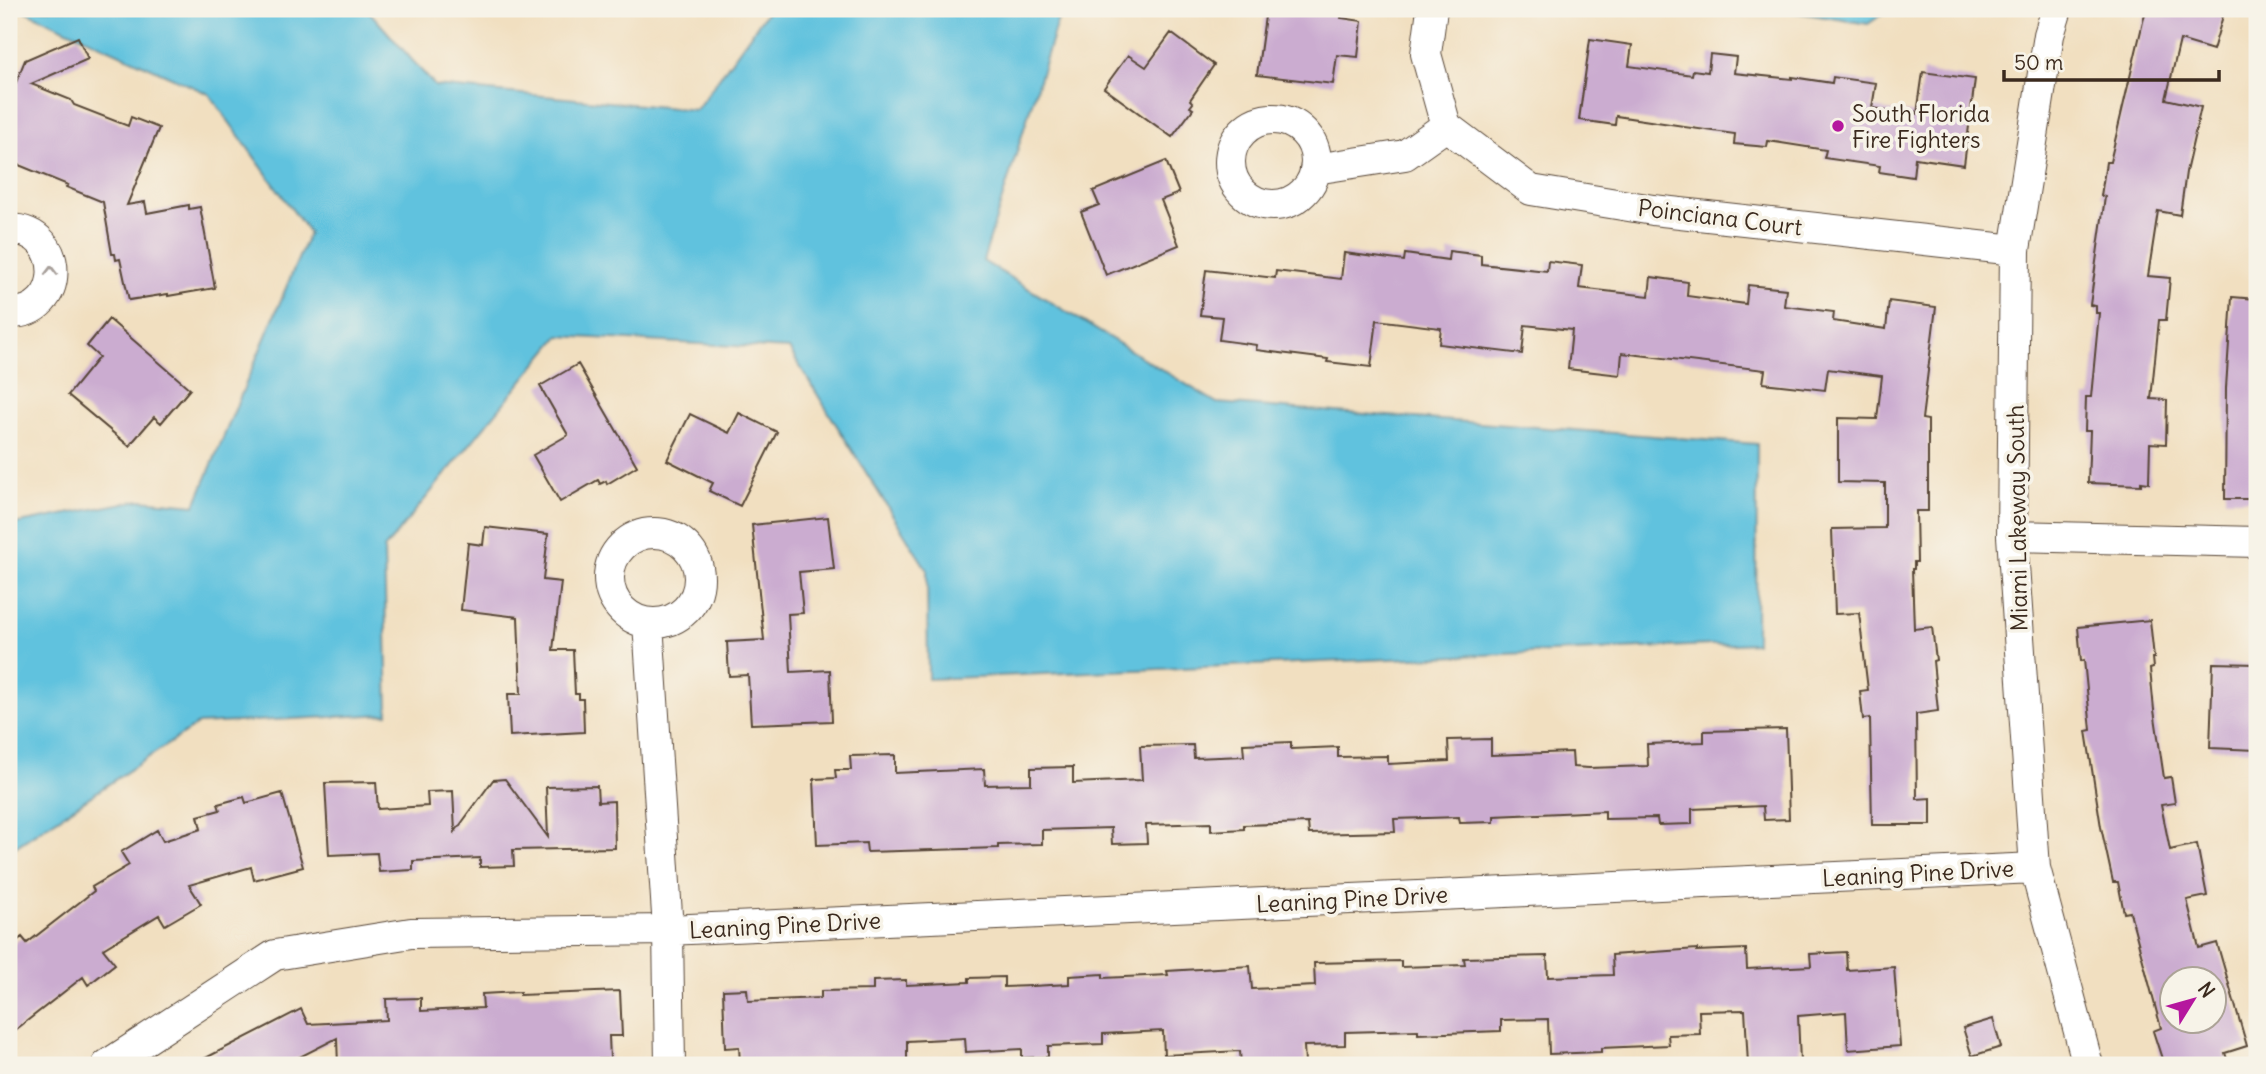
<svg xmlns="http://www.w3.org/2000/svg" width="2266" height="1074" viewBox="0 0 2266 1074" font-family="Delius,sans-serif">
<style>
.water{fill:#60c2de;stroke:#4e767e;stroke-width:2}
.building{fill:#cbacd0;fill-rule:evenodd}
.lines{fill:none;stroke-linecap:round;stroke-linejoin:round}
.minor-casing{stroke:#564536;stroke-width:32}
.minor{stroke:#fff;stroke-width:30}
.oneway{stroke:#a79f9a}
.poi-dot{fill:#b5179e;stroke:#f7f3e8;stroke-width:2.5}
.labels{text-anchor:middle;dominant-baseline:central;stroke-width:7;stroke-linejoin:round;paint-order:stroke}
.poi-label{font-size:23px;fill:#3b2a1e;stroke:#f7f3e8;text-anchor:start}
.street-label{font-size:23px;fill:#3b2a1e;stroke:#f7f3e8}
</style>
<rect width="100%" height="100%" fill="#f7f3e8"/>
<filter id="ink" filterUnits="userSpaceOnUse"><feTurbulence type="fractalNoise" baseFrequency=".0143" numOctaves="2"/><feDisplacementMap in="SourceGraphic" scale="14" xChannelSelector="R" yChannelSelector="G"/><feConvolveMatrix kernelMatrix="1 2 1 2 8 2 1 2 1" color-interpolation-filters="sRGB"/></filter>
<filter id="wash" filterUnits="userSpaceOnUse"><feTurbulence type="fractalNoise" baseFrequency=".00686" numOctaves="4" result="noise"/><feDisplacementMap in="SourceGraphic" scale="28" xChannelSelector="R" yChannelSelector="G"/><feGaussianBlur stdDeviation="1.57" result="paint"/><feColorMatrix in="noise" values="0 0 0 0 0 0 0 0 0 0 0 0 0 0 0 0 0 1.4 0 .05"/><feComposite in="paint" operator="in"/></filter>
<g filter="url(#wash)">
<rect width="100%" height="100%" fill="#f1dfc0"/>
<path class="water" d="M27,9H367L435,86L696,110L769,9H1061L983,261L1217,403L1757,444L1756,643L928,679L927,570L789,349L559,336L384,549L388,714L198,724L9,851V525L140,500L195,505L309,233L209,94L25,11Z
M1775,9H1890L1868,24Z"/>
<g id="blocks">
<path class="building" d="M1266,9H1342L1341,18L1362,21L1358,57L1337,55L1333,84L1257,75Z
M2146,9H2225L2213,50L2180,40L2166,99L2201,107L2186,172L2180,215L2158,211L2148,276L2170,278L2166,320H2159L2151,399L2167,400L2166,444L2150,443L2149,483L2141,482V485L2088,483L2090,431H2085L2086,397H2091L2099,313H2096V306L2090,305L2105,197L2101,196L2106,162H2110Z
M1171,33L1214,65L1190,100L1193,103L1190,107L1193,109L1172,137L1104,88L1128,55L1146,67Z
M78,37L88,59L31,84L71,100L74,105L128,126L131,117L159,128L127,205L145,202L147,213L189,205V209L200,207L215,288L168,296V294L129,300L120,259L116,260L115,254H112L103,202L66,187L68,185L9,161V100L25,60Z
M1590,39L1632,45L1629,66L1692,75L1693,70L1708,72L1710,54L1736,57L1734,73L1792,79V77L1832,83L1833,77L1876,83L1872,108L1917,114L1923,72L1975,79L1964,165L1915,158L1913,177L1879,172L1880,166L1824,158L1826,150L1768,141L1767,147L1734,144L1735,134L1684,127V126L1616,116L1615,125L1579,120Z
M1166,161L1179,193L1161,200L1179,245L1106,275L1081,212L1099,205L1093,191Z
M1449,251L1481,255V264L1547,271L1548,261L1582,265L1579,288L1649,296L1651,277L1688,282L1687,296L1746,304L1748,285L1786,289L1784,306L1834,312L1833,321L1886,329L1889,301L1936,307L1922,419L1928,420V511H1916L1917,562H1914V569H1912L1914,629L1932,627L1936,660L1933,661L1938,711L1916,714L1917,799L1931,798V825H1872L1870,718L1863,719L1860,691L1868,690L1859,613L1835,614L1832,529L1885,528V483L1838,482V418L1877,419L1882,376L1828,369L1825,390L1763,383L1765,370L1622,353L1620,375L1568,369L1572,330L1525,325L1522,354L1439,344L1441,328L1377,320L1371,367L1327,362L1328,359L1256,350L1257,345L1219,340L1222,317L1200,315L1206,270L1275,278L1276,271L1341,279L1344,253L1404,261L1405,254L1448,260Z
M2232,297L2257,299V499H2225L2226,388Z
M109,319L190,389L161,423L154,417L129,446L68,395L99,357L87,346Z
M578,364L637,466L607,484L606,481L600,484L598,480L560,502L533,455L568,435L540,386Z
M739,413L777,432L740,506L709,491L713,483L667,460L690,414L729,433Z
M828,517L834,569L799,572L803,613L788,614L791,672L830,670L832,721L751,724L748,675L729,676L727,642L764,640L752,525Z
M485,527L548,534L543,580L561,582L553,650H573L575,694H579V699H583L584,732L510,736L508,694H521L518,617L461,610L468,543L483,545Z
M2150,620L2154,658H2152L2153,668L2150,669L2154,710L2164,778L2171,777L2175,803L2161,805L2170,850L2197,844L2207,896L2187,900L2199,948L2217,943L2247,1046L2225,1053L2229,1065H2164L2153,1031L2161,1028L2130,912L2124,913L2118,882H2113L2101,827L2086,731L2091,730L2084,660L2081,661L2078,627ZM2172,979H2214V1021H2172Z
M2213,663L2257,664V750L2210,748Z
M1786,729L1789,819L1764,820L1763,806L1692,809V824L1658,825L1657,818L1605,819V811L1494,816V822L1460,823L1459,817L1394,819L1395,832L1309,834L1308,823L1244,825V829L1211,831V823L1146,825L1147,843L1112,844L1111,828L1042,830V844L998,845V848L867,852L866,843L817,845L814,779L836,778L835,770H851L850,756L895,755V773L984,769L985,785L1031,784V768L1073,767V783L1142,780L1140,746L1193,745L1194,758L1244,756L1243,744L1291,742V749L1338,747V757L1388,756V764L1449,761L1448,740L1491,739V755L1572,752L1573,767L1589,768L1648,766L1647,744L1704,742V731Z
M505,779L548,837L546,787L597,786L598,802L614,801L615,848L513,850L514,866L480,867V858L413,861V870L379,872L377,853L329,855L325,783L376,782L378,809L428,806L427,792L453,791L455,832L493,780Z
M282,793L303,867L254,880L251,867L189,885L201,904L165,925L159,915L103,949L115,964L88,985L83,977L9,1035V947L22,937L27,943L94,891L92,887L129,865L121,852L157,830L163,841L201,829L198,816L220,810L218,804L244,797L246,803Z
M1697,949V951L1746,949L1747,969L1811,966L1810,954L1846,952L1847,970L1894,967L1900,1046L1848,1050L1846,1012L1798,1016L1800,1062L1748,1064L1745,1010L1699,1011L1700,1034L1668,1035L1669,1045L1601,1048V1052L1549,1054L1548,1019L1501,1020V1031L1418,1034V1030L1345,1032V1045L1304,1046L1305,1063L1247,1065H1241L1240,1051L1164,1055L1163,1031L1103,1034V1044L1048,1046V1057L1022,1058V1049L966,1052L965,1038L907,1041V1062L823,1063V1060L740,1063L739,1047L725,1048L723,990L747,989L748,1001L821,998V991L873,990V981L906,980V985L969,982V978L1004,977V987L1032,986L1069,984V976L1103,974V978L1168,975L1167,971L1250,966L1252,989L1315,986L1314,963L1401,961V967L1465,965L1464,958L1547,956L1548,977L1613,975L1612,955Z
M620,991L622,1036H609L610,1059L523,1063V1065H338L337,1038L284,1065H192L301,1009L308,1024L387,1020L386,999L421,998V1011L483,1008L482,994L520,992V995Z
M1993,1019L2001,1047L1972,1056L1963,1028Z"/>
</g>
</g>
<g filter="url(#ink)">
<use href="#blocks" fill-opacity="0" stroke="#564536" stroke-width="2"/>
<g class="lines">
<g class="minor-casing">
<path id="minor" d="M1432,9L1426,54L1446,126L1531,190L1653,210L2015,250
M2057,9L2049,35L2015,250L2012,536L2035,868L2088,1065
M1230 162a43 43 0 1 1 86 0a43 43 0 1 1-86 0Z
M1315,169L1405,155L1446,126
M9,229C68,230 66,315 9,313
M609 578a45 45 0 1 1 90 0a45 45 0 1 1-90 0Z
M2012,536L2257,542
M648,623L668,930L670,1065
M107,1065L275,955L411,933L668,930L2035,868"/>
</g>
<use href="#minor" class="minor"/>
</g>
<defs><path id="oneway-chevron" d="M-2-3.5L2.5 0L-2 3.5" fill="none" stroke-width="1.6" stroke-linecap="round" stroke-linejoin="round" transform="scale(1.75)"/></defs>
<use class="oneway" href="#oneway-chevron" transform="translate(51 271) rotate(-90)"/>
</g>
<circle class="poi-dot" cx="1838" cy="126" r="7"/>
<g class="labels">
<g class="poi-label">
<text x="1852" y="113">South Florida<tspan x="1852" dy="26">Fire Fighters</tspan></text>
</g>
<g class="street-label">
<text transform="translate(1720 217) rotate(7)">Poinciana Court</text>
<text transform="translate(2017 518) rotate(-91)">Miami Lakeway South</text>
<text transform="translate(1918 873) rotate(-3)">Leaning Pine Drive</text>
<text transform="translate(1352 899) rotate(-3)">Leaning Pine Drive</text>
<text transform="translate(785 925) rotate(-3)">Leaning Pine Drive</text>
</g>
</g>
<rect width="2266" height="1074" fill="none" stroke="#f7f3e8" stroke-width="35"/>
<g transform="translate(2193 1000) rotate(53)"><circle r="33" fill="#f7f3e8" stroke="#aca397" stroke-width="2"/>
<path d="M0-5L12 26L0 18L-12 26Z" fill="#b5179e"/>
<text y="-10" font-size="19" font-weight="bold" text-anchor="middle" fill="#3b2a1e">N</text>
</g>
<path d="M2004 70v10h215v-10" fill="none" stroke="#3b2a1e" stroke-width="3.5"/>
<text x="2014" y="70" font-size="21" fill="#3b2a1e" stroke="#f7f3e8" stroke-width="5" paint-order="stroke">50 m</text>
</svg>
